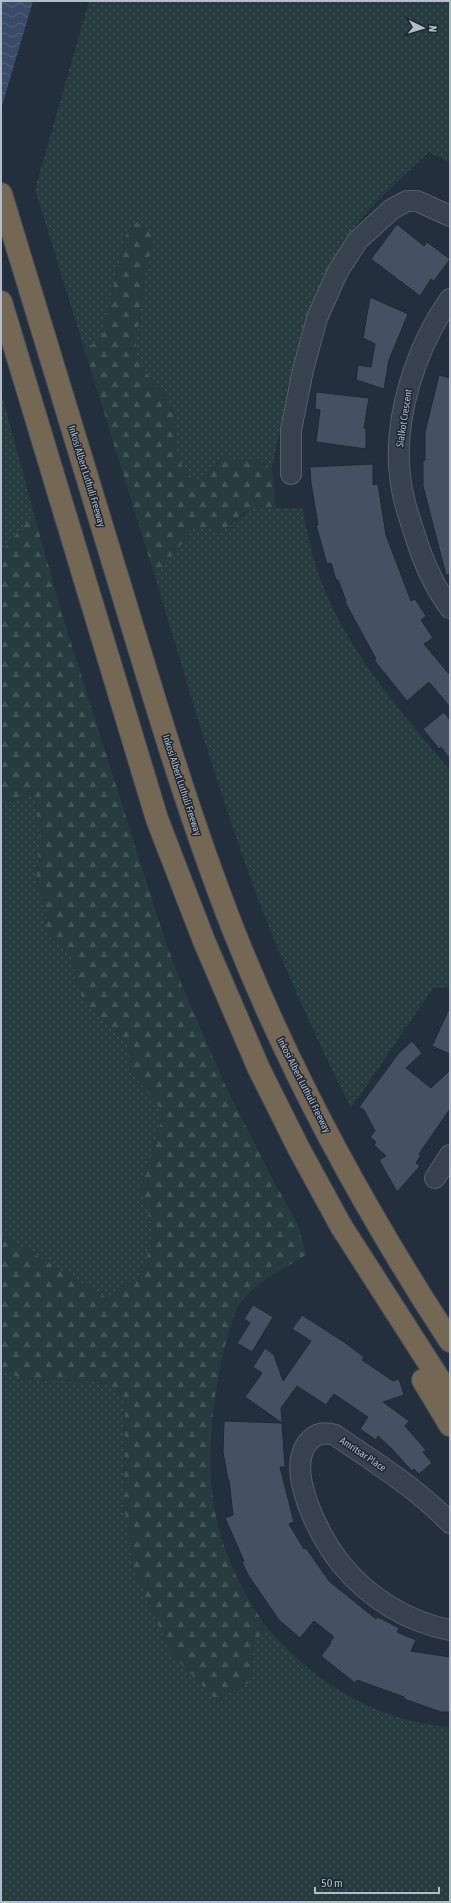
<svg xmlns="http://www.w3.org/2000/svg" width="451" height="1903" viewBox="0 0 451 1903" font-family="'Asap Condensed',sans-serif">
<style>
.grass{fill:url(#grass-dots)}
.forest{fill:url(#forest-firs)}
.water{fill:url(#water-waves)}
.building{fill:#455162;stroke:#1f2835}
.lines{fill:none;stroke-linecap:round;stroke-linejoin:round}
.minor-casing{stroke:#565f6c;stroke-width:22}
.highway-casing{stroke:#434c59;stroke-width:24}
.minor{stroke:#38414e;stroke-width:20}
.highway{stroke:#746855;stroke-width:22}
.labels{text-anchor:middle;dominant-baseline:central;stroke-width:3;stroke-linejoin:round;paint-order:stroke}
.street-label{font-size:10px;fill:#b4bcc9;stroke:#1d2633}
</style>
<defs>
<pattern id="grass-dots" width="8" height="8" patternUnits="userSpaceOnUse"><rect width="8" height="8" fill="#263c3f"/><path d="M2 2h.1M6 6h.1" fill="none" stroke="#435659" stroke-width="1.8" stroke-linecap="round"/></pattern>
<pattern id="forest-firs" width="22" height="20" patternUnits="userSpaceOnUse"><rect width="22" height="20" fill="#263c3f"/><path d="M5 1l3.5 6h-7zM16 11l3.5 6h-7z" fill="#435659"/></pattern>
<pattern id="water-waves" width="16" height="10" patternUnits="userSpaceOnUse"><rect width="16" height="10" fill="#394c67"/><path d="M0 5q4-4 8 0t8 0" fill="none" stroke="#53647b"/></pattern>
</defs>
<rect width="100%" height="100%" fill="#242f3e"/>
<path class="grass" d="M89,1H450V160L448,162L429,152C404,176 378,198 356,225C299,297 290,382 272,469L257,459L240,462L223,456L207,475L197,481L183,470L176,448V411L143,368L135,352L145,274L153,243L142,222L133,223L124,240L103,334L85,351L35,189Z
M1,392L34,514L1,552Z
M264,505L276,508H302C307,530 311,552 318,573C346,651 398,708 450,770V988H433L351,1108C317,1039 284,969 257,896C218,792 188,684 155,577L194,528C205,525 212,531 223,531L251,508Z
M34,795L40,839L36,884L46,907L47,935L73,957L76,984L86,1005L127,1044L130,1071L158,1105L161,1122L140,1189L154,1232L146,1260L139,1275L109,1299L1,1234V797L6,803Z
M1,1372L24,1378L111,1385L125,1400L124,1504L250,1682L254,1642L267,1628C314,1682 377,1722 450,1727V1902H1Z"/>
<path class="forest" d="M142,222L150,232L153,243L145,274L135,352L143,368L176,411V448L183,470L197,481L207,475L223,456H229L240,462L257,459L272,469L276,508C250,502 240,515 223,531C212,531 205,525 194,528L155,577L85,351L103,334L124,240L133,223Z
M34,514L63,618L163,934L182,986L226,1087L272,1178L297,1223L306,1255C282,1270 252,1283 237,1308C234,1313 233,1320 231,1325C225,1345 220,1363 217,1384C202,1480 210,1547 267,1628L254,1642L250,1682L216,1700L172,1654L134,1572L124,1504L125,1400L111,1385L24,1378L1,1372V1234L109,1299L139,1275L146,1260L154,1232L140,1189L161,1122L158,1105L130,1071L127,1044L86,1005L76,984L73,957L47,935L46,907L36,884L40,839L34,795L6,803L1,797V552Z"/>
<path class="water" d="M1,1H33L1,109Z"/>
<path class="building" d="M397,224L424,246L427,242L450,259L434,281L431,279L420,296L371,259Z
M370,297L408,314L389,360L384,389L356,380L358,365L371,367L375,344L363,338Z
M439,375L450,378V574L446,575L423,486V460H425V432Z
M316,392L369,398L364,428H366V449L316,442L320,410L315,409Z
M373,464V485L378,484L386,535L411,601L415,599L426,616L421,620L433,638L424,644L450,675V707L429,682L407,701L374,660L376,659L345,602L346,601L338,580H336L331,563L327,564L316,525H318L311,483L310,467Z
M444,712L450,720V759L441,747L439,749L423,729Z
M450,1007V1054L432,1046Z
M412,1041L422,1053L406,1068L431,1088L450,1070V1109L419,1154L421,1155L416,1163L420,1166L397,1192L379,1160L386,1156L374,1145L376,1142L370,1137L375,1131L364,1110L359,1107L398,1054Z
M253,1305L273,1317L252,1352L237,1343L250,1323L244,1319Z
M302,1315L344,1342L364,1357L362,1360L393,1381L399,1379L404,1395L383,1402L409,1421L405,1426L426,1450L423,1452L432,1463L419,1474L414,1469L412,1471L392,1449L378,1436L376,1440L360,1429L368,1417L334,1394L326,1405L297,1386L281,1408L282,1423L245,1397L262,1373L253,1367L265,1348L274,1355L283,1381L311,1341L292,1329Z
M224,1421L282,1423L285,1467H280L294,1522L289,1524L304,1549L306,1548L329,1581L376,1619L378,1617L399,1628L397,1632L416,1640L411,1651L450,1657V1712H441L404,1699V1697L357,1680L355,1683L321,1656L331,1643L330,1642L334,1637L314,1621L300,1638L279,1620L248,1575L242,1562L244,1561L225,1518L233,1515L229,1480H228L223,1452Z"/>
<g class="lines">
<g class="minor-casing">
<path id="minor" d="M450,299C416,347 393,418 400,476C402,496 408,514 414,532C422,559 433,585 450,608
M291,474V430L303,370L317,318L338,271L358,240L392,209L407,201H417L450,216
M435,1178L450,1155
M450,1523C417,1488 374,1462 335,1435C326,1432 317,1433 310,1440C282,1469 322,1541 342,1565C369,1598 408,1622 450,1630"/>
</g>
<g class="highway-casing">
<path id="highway" d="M1,194C42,326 82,459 122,592C156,705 190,819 233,929C290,1073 365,1211 450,1341
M1,302L157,819L204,941L259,1069L299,1149L341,1226L450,1396
M423,1380L450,1425"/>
</g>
<use href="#minor" class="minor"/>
<use href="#highway" class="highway"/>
</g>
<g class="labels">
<g class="street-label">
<text transform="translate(404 418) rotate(-81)">Sialkot Crescent</text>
<text transform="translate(87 476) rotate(73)">Inkosi Albert Luthuli Freeway</text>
<text transform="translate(182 785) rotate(72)">Inkosi Albert Luthuli Freeway</text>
<text transform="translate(304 1085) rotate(63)">Inkosi Albert Luthuli Freeway</text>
<text transform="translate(363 1454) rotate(34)">Amritsar Place</text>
</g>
</g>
<rect width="451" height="1903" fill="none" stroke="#b4bcc9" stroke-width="4"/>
<g transform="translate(423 28) rotate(95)" stroke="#1d2633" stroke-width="3" paint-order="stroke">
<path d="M0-3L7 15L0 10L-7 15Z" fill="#b4bcc9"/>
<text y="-6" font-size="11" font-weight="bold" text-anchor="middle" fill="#b4bcc9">N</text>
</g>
<path d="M315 1887v6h124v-6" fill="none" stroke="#b4bcc9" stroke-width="2"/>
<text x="321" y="1887" font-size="12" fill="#b4bcc9" stroke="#1d2633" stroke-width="3" paint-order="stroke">50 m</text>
</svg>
